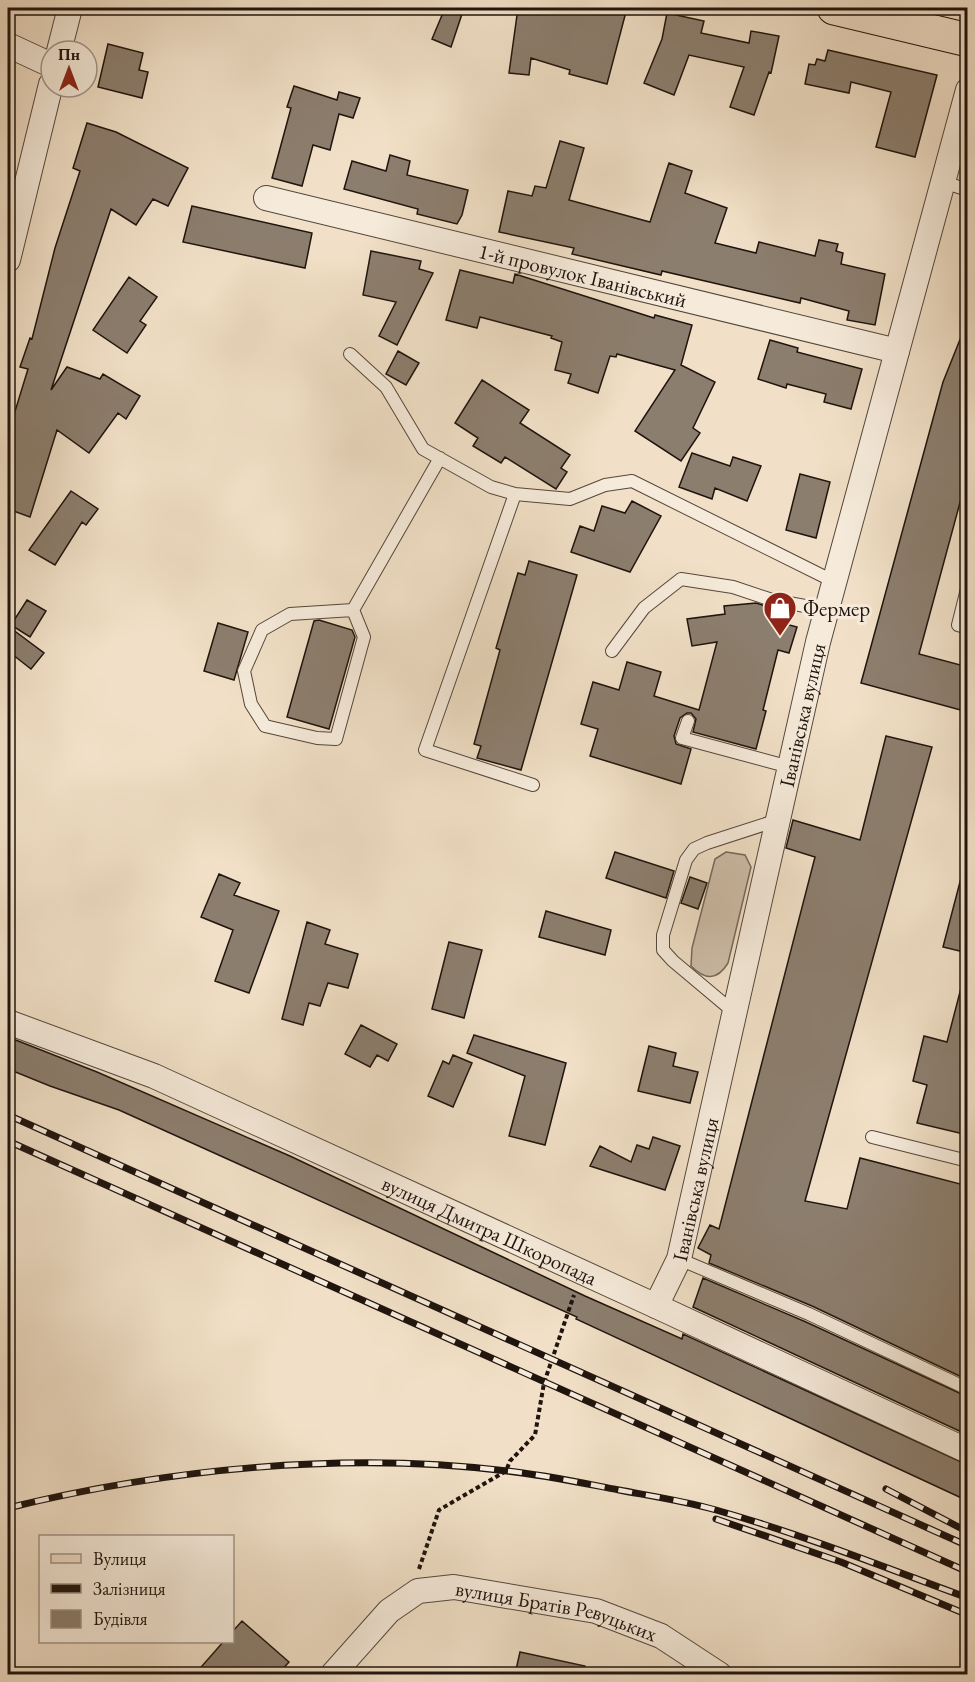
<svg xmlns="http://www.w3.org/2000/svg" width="975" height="1682" viewBox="0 0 975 1682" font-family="'EB Garamond',serif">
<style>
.green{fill:#cdbda8;stroke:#76685b;stroke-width:1.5}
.building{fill:#8c7e6e;stroke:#1f140e;stroke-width:1.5}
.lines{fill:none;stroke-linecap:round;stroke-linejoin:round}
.lane-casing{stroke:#54473c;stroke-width:14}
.street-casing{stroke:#54473c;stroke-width:26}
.primary-casing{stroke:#1f140e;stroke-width:35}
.path{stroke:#1f140e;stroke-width:4;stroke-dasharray:4.5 3;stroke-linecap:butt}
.lane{stroke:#f6ebdb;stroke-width:12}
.street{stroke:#f6ebdb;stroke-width:24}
.primary{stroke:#f1e0c7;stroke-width:33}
.rail-casing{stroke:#1f140e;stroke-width:7}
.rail{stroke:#f6ebdb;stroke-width:4.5;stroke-dasharray:14;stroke-linecap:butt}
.labels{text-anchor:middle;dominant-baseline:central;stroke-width:6;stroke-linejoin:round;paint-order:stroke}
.street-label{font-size:21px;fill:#1f140e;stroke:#f6ebdb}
.poi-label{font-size:21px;fill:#1f140e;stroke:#f6ebdb;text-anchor:start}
</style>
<rect width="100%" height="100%" fill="#f1e0c7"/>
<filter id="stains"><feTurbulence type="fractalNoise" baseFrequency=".00333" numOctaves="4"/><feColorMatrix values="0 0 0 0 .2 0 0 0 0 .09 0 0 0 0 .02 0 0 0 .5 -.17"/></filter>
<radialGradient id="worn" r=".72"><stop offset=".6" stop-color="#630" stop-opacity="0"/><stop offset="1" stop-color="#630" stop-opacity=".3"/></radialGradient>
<path class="green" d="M726,852L745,855L751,867L728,963C717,981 705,980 691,966L692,948L715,859Z"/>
<path class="building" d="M445,8H464L451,47L432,39Z
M518,8H627L607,84L569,74L570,70L531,58L529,75L509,73Z
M667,13L704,21L701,33L749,43L751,31L779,36L771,73L769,72L754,115L730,107L744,67L689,55L674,95L644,83L662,39Z
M108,44L143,53L139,70L148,72L142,98L98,87Z
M828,50L937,75L915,157L876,147L891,92L851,82L849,93L805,84L809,64L815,65L817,59L825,61Z
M294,86L337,100L339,92L360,98L353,118L339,114L330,150L313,145L302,186L272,178L291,108L287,107Z
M87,123L116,132L188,168L168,206L153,199L136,225L111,209L51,390L67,367L100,379L103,374L140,396L126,419L118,413L89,453L57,430L30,517L8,509V434L28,369L20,367L30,338L32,339L55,248L80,171L73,168Z
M560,141L584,148L569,200L650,222L669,163L692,171L685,193L727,208L715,243L756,253L759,242L815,256L819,240L838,244L836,251L843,253L841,264L885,274L875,325L847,320L849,311L801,298L800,303L662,271L661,275L572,254L574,248L499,232L508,191L532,196L535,186L546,188Z
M390,155L410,161L407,175L468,190L462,215L457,224L417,214L418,209L344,189L352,161L386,171Z
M192,206L312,233L305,268L183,242Z
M371,251L421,261L419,269L433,273L397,345L379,336L396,302L363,295Z
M460,270L513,283L515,274L654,318L655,315L692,325L681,365L715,382L693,428L700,433L681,461L635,431L675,370L617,354L616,357L610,356L598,393L568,383L571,374L555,370L562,342L551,338L552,336L480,317L477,328L446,320Z
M129,277L157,297L140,321L146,325L127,353L93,330Z
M967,322L968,473L919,654L968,667V712L861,683L943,382Z
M770,340L798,348L797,352L862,369L851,409L824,402L826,394L787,384L786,388L758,379Z
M398,351L419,363L406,385L386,374Z
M482,380L529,410L520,423L570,455L561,468L567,472L556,489L505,457L501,463L473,446L478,438L455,423Z
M692,453L730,466L733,457L761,466L747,501L715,488L712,499L679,487Z
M800,474L830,482L816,538L786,530Z
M71,491L98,509L86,525L82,522L55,565L29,550Z
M632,501L661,516L630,572L571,552L580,526L594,531L602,506L625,513Z
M529,561L577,575L521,770L477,758L481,746L474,744L500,650L496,648L518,573L525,575Z
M27,600L46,611L30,637L11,625Z
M756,603L775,609L770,620L797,627L789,653L778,650L763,710L766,711L756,749L693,732L696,719L691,713H687L680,718L674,736L676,744L691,749L681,784L590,756L598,729L581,724L593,682L619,690L627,662L661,672L654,696L699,710L717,642L692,646L687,619L725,614L724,606Z
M319,620L352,630L355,637L329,729L287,717L314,621Z
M218,623L248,632L234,680L204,671Z
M8,626L44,653L31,669L8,651Z
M886,736L932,747L805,1201L847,1209L860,1158L968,1186V1380L812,1306L709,1263L711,1255L698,1248L710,1225L719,1229L815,857L786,848L793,820L860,840Z
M615,852L674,871L666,898L606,878Z
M219,874L240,883L234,895L279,911L249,993L215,981L233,930L201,917Z
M690,877L707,883L698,909L681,903Z
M961,878L968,879V953L943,947Z
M546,911L611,930L605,955L539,937Z
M307,922L330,930L325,944L358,954L348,988L328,983L320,1006L309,1003L303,1025L282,1019Z
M449,942L482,950L464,1018L432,1009Z
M961,988L968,989V1135L917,1123L927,1085L913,1081L924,1036L947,1042Z
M361,1025L397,1044L388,1061L377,1055L370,1067L345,1054Z
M474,1035L566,1063L545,1145L509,1136L525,1076L467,1053Z
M8,1037L97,1072L290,1156L585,1296L682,1339L683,1334L968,1465V1501L576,1319L577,1317L119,1110L50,1086L8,1069Z
M649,1046L676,1053L673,1066L698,1072L690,1103L638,1091Z
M453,1055L472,1063L453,1107L428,1096L443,1061L449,1064Z
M653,1137L680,1146L665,1190L590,1166L600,1146L631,1162L637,1145L649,1149Z
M703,1278L806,1322L968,1397V1435L693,1307Z
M242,1621L289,1662L278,1674H195L224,1641H232V1632Z
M520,1652L585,1666L584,1674H515Z"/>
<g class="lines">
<g class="lane-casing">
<path id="lane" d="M943,182L968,190
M350,354L386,387L423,449L491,487L515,494L570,499L605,485L632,481L835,582
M515,494L425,750L533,785
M968,585L958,625L968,628
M353,610L364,637L336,739L317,738L265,726L251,704L244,671L262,630L290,614Z
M353,610L440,458
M612,651L644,608L681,579L733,587L772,600L827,610
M688,721L682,738L790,767
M735,1013L673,961L663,950V935L686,860L694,849L707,843L778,820
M872,1137L968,1161
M679,1259L809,1314L968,1389"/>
</g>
<g class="street-casing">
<g id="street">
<path d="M8,45L51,65"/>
<path d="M59,51L70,8"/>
<path id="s1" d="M266,198L897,351"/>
<path d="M8,260L51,84"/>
<path id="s2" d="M8,1022L154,1076L656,1306L968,1451"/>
<path id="s3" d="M656,1306L679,1259L818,642L968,90"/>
<path id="s4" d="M333,1674L389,1611L418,1591L454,1587L596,1611L661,1636L719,1674"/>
</g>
</g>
<g class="primary-casing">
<path id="primary" d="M834,8L968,40"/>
</g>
<path class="path" d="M419,1569L439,1510L506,1471L510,1461L535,1435L544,1383L574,1295"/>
<use href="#lane" class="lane"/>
<use href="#street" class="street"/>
<use href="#primary" class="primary"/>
<g class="rail-casing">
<path id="rail" d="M8,1115L968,1546
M8,1141L968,1572
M886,1489L968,1532
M8,1508C165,1469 345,1451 507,1471C545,1475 582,1483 619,1490C651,1496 684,1501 716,1510C801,1534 884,1567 968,1598
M716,1519L841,1562L968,1615"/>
</g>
<use href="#rail" class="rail"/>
</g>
<defs>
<g id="shop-pin" transform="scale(1.725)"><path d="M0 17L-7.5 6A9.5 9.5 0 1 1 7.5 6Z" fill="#8f2418" stroke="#f6ebdb"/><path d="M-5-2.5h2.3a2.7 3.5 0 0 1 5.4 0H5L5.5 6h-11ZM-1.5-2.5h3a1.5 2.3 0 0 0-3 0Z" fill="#fff"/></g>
</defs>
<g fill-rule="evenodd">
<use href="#shop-pin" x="780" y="608"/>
</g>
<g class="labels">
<g class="street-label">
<text stroke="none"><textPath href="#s1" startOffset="326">1-й провулок Іванівський</textPath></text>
<text stroke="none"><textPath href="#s3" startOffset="610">Іванівська вулиця</textPath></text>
<text stroke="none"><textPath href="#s3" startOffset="124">Іванівська вулиця</textPath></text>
<text stroke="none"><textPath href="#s2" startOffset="525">вулиця Дмитра Шкоропада</textPath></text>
<text stroke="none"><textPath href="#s4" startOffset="261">вулиця Братів Ревуцьких</textPath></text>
</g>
<g class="poi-label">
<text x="803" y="608">Фермер</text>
</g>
</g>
<rect width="975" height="1682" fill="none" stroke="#f1e0c7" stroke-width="30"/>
<rect x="9" y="9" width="957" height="1664" fill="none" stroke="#1f140e" stroke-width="3"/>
<rect x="15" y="15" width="945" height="1652" fill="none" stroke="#1f140e" stroke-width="1.5"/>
<rect x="39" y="1535" width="195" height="108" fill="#f6ebdb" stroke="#a09589" stroke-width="1.5"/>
<rect x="51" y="1554" width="30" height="9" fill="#f1e0c7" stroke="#a09589" stroke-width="1.5"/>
<text x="93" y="1565" font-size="18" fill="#1f140e">Вулиця</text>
<rect x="51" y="1584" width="30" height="9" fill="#1f140e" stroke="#a09589" stroke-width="1.5"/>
<text x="93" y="1595" font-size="18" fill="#1f140e">Залізниця</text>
<rect x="51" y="1610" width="30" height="18" fill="#8c7e6e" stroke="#a09589" stroke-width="1.5"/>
<text x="93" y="1625" font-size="18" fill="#1f140e">Будівля</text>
<g transform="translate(69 69)"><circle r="28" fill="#f6ebdb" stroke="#a09589" stroke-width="1.5"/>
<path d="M0-4.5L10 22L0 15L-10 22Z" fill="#8f2418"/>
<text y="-9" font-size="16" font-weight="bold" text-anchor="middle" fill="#1f140e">Пн</text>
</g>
<rect width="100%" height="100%" filter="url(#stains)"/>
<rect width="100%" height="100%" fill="url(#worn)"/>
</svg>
